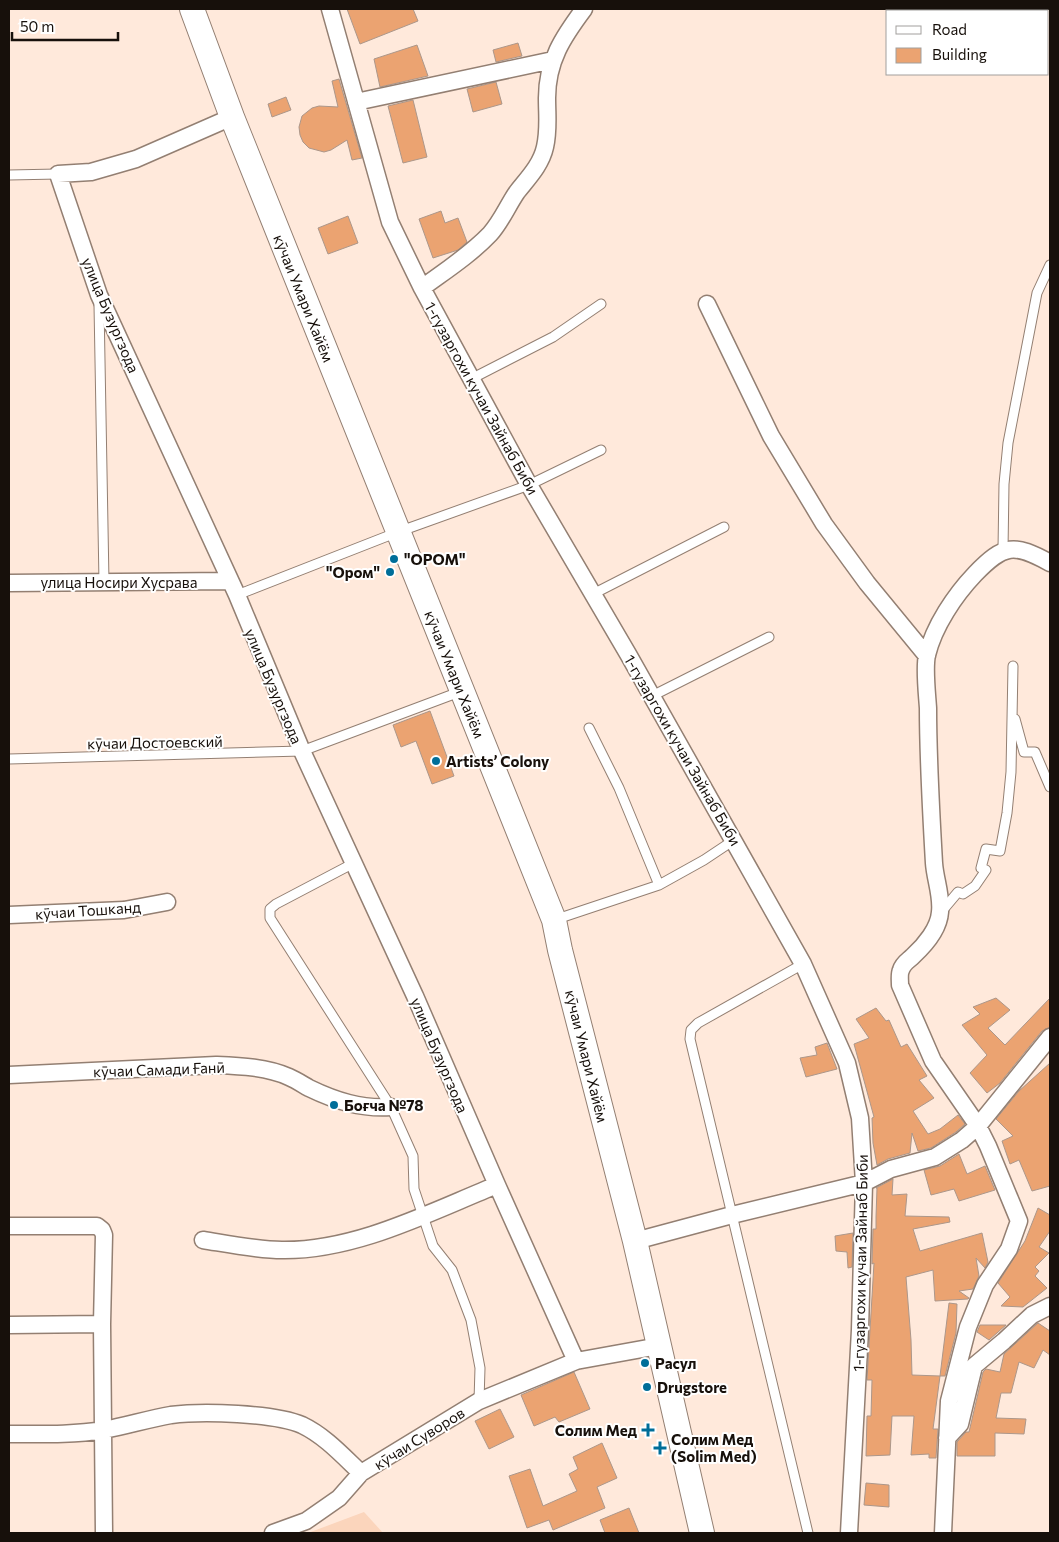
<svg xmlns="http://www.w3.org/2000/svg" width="1059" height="1542" viewBox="0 0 1059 1542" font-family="Commissioner,sans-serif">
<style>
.green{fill:#fbd5bc}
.building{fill:#eba371;stroke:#ac978a}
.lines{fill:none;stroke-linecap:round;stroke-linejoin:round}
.lane-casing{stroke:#937f72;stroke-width:11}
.street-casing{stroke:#937f72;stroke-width:19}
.secondary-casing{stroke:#937f72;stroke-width:26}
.lane{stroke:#fff;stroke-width:9}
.street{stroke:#fff;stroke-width:16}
.secondary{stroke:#fff;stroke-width:24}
.poi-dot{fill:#006e99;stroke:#fff;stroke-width:2}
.labels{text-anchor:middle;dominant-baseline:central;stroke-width:4;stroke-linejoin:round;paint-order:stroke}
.street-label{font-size:15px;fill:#17100b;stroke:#fff}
.poi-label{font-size:15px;font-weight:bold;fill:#17100b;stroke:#fff;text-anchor:start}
</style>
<rect width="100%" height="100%" fill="#ffe9db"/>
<path class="green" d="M364,1512L383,1533H308Z"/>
<path class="building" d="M347,9H413L418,21L360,44Z
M518,43L522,56L496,62L493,50Z
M417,45L428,76L380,87L374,59Z
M339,79L362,158L352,160L347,140L331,150L324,152L309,148L303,142L300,135L299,127L302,116L312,108L319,106L338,107L332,81Z
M496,82L502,104L473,112L467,89Z
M286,97L291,110L272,117L268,104Z
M413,100L427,157L403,163L388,106Z
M441,211L445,223L458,218L467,242L458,250L433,258L419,219Z
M348,216L358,243L328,254L318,228Z
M430,711L454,776L432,784L416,741L401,747L393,725Z
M996,998L1010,1010L988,1028L1005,1045L1050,998V1027L1042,1031L1000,1083L987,1093L970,1073L987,1055L962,1025L980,1014L973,1007Z
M876,1008L886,1021L889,1020L901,1047L907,1044L927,1076L919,1080L934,1098L913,1111L928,1134L940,1129L958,1115L965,1124L956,1132L931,1148L918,1151L912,1133L910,1153L888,1159L877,1165L873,1143L872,1118L874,1117L854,1044L869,1038L856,1019Z
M827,1043L837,1069L806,1077L800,1058L817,1055L815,1047Z
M1050,1063V1186L1032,1191L1019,1160L1010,1164L1002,1141L1013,1136L996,1119L1019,1091Z
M959,1154L967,1174L985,1166L995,1190L959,1201L954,1189L931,1195L924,1170L940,1166Z
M893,1179L892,1195L907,1194L905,1216L949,1217L950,1222L913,1229L920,1251L982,1233L988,1262L985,1268L976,1258L979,1276L973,1289L959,1291L969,1298L968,1299L935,1301L933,1270L906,1277L911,1340L912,1375L940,1376L933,1429H938L936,1458H929V1454L911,1455L914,1416H892L890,1455L866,1456L867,1416H871L872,1380H867L874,1263L872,1264L873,1229H876V1217L877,1188H876Z
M1038,1208L1050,1215V1231L1039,1247L1049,1253L1035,1267L1039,1271L1035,1276L1047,1288L1023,1307L1001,1306L1010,1297L998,1283L1025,1241Z
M853,1233L852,1267L848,1268L847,1252L836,1251L835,1236Z
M949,1303L957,1304L956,1333L945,1376H940Z
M1038,1323L1050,1331V1355L1043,1350L1034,1368L1019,1362L1011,1393H1001L996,1418L1026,1419L1024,1434L995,1433V1456H957V1442L966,1432H969L983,1372L986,1369L1000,1372L1004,1354Z
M980,1325H1006L989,1340L977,1332Z
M574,1372L590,1409L559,1422L555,1417L534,1426L521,1395Z
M500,1409L514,1437L489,1449L475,1421Z
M602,1443L617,1478L597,1487L605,1508L553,1530L549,1520L527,1528L509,1476L530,1469L543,1506L577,1491L569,1474L578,1469L573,1457Z
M866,1483L889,1485V1507L864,1505Z
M629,1508L639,1533H605L600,1520Z"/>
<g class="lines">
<g class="lane-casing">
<path id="lane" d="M9,175L58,174
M99,305L104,582
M471,379L553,337L601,304
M1003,550L1004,484L1008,443L1037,293L1050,265
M593,594L724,527
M237,595L398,532L529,485L601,450
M652,696L769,637
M1015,719L1024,752H1035L1050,787
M589,728L619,788L659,885
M9,759L302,751L462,691
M354,863L276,904L270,909V918L391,1107L413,1156L414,1189L433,1246L452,1270L471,1320L480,1368L479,1401
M942,911L958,892L963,894L975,886L986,870L981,868L986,849L1000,851L1007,813L1011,772L1013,666
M554,920L659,885L704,860L734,840
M803,964L698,1023L691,1030L690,1039L808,1533"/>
</g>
<g class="street-casing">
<path id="street" d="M330,9L390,222L422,288L529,485L628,654L803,964L847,1063L860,1118L864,1183L860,1330L849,1533
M356,102L553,60
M232,117L136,159L91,172L58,174L99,295L237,595L302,751L415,996L497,1185L576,1361
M422,288C445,271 470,255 490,234C501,222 508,205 517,192C528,178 541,165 545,147C549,130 547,115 547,98C547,61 563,37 584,9
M707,304L771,436L824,524L867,583L927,656
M9,583L229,581
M9,915L124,910L167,902
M9,1075L216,1065C240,1066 267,1067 289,1077C296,1080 302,1084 309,1088C336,1101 361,1109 391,1107
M9,1226H97L102,1230L104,1235L102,1324L104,1533
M203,1240C228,1244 258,1250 282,1250C356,1251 430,1212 497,1185
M635,1241L732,1215L864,1183L891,1169L935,1157L962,1140L978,1126L1050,1037
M9,1325L102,1324
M9,1434C41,1434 72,1435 104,1430C126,1426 148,1419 171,1415C202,1411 274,1413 302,1425C325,1436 343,1456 361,1473
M947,1438L960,1424L974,1366L1004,1341L1032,1315L1050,1306
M273,1533L306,1521L339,1498L361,1473L479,1401L576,1361L659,1346
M943,1533L949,1401L968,1327L985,1285L1009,1249L1019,1221L988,1146L978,1126L933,1061L900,985C900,980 899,974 901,970C903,963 908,961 913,956C925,945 939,928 940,912C942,896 935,879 934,863C931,811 928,760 928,708C927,693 924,668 927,655C934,626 955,595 975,574C1004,544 1014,543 1050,563"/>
</g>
<g class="secondary-casing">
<path id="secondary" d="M192,9L232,117L554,920L560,950L635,1241L702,1533"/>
</g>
<use href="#lane" class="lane"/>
<use href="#street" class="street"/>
<use href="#secondary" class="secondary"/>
</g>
<g class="poi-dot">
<circle cx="394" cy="559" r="5"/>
<circle cx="390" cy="572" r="5"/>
<circle cx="436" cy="761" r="5"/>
<circle cx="334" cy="1105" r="5"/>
<circle cx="645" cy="1363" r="5"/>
<circle cx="647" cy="1387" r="5"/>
<path d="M645.5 1422.5h5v5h5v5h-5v5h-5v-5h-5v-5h5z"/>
<path d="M657.5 1440.5h5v5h5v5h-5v5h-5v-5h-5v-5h5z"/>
</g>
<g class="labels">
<g class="street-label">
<text transform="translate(304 298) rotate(68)">кӯчаи Умари Хайём</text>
<text transform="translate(111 315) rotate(67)">улица Бузургзода</text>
<text transform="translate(482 398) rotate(61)">1-гузаргохи кучаи Зайнаб Биби</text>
<text x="119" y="582">улица Носири Хусрава</text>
<text transform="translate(455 674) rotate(68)">кӯчаи Умари Хайём</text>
<text transform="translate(274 686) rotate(67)">улица Бузургзода</text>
<text transform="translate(155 742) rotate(-1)">кӯчаи Достоевский</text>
<text transform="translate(683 750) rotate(60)">1-гузаргохи кучаи Зайнаб Биби</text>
<text transform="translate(88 910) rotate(-4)">кӯчаи Тошканд</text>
<text transform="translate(440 1055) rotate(67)">улица Бузургзода</text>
<text transform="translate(587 1056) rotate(76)">кӯчаи Умари Хайём</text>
<text transform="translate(159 1069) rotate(-2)">кӯчаи Самади Ғанӣ</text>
<text transform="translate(860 1263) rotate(-89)">1-гузаргохи кучаи Зайнаб Биби</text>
<text transform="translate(419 1438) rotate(-32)">кӯчаи Суворов</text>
</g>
<g class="poi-label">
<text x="404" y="559">"OPOM"</text>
<text x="380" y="572" text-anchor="end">"Oром"</text>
<text x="446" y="761">Artists’ Colony</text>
<text x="344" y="1105">Боғча №78</text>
<text x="655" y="1363">Расул</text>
<text x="657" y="1387">Drugstore</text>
<text x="637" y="1430" text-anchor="end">Солим Мед</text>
<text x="671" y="1439">Солим Мед<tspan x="671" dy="17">(Solim Med)</tspan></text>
</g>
</g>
<rect width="1059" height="1542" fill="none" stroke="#17100b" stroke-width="20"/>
<rect x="886" y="10" width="162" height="65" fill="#ffffff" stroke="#a29f9d"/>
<rect x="896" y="26" width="25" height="8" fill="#ffffff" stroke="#a29f9d"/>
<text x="932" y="35" font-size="15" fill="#17100b">Road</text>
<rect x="896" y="48" width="25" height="15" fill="#eba371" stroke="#a29f9d"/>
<text x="932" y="60" font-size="15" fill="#17100b">Building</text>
<path d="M12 32v8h106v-8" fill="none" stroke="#17100b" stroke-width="2.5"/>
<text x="20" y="32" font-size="15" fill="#17100b" stroke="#ffffff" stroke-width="4" paint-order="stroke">50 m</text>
</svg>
